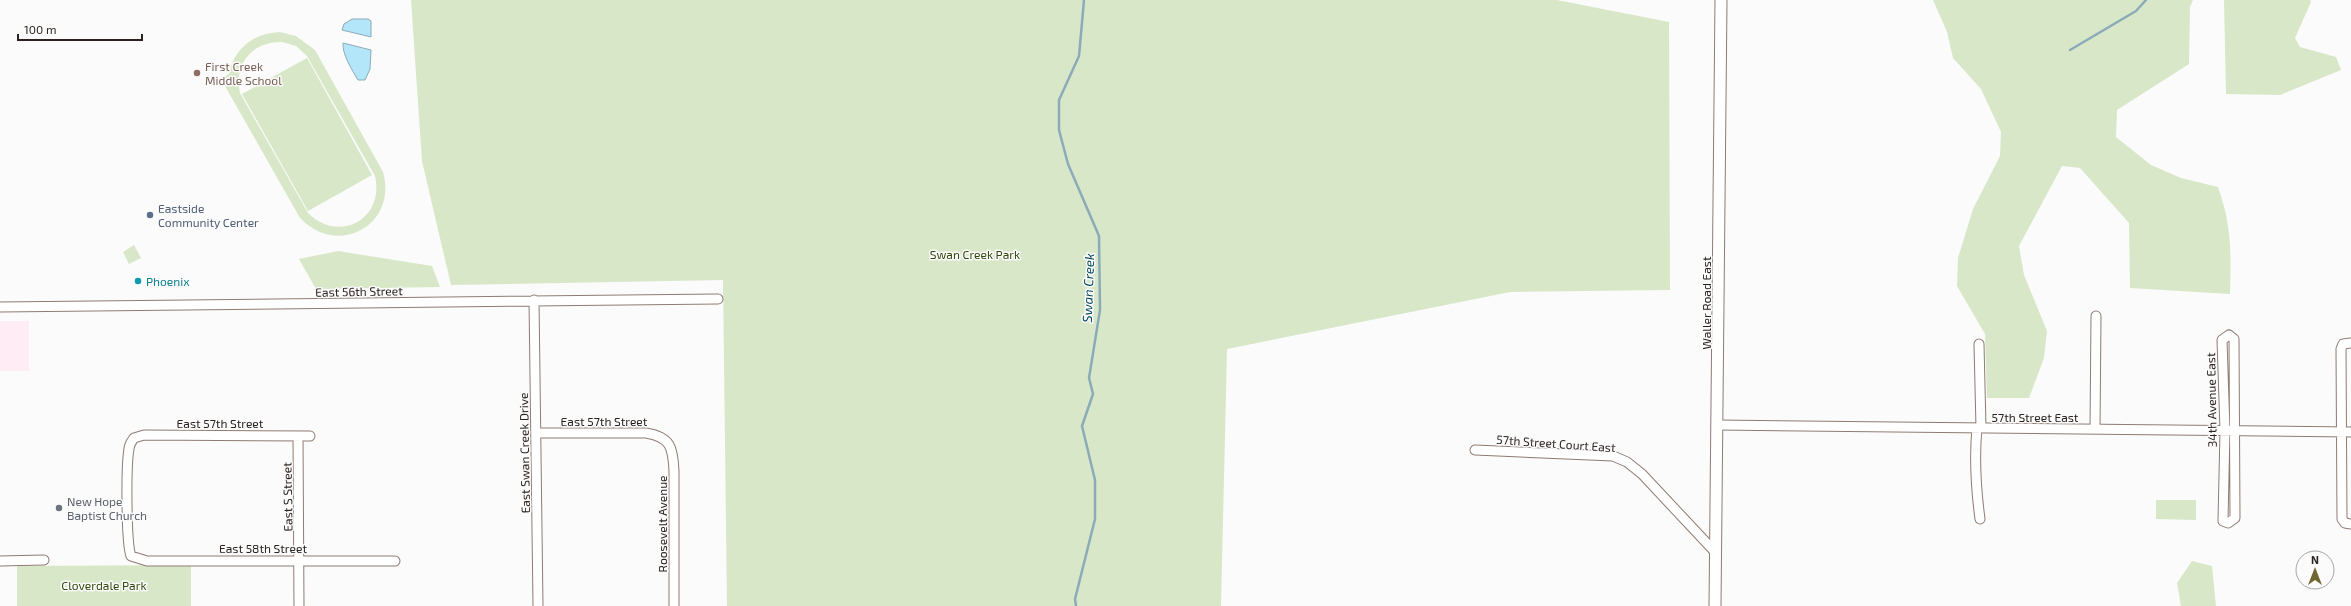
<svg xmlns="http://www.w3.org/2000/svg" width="2351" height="606" viewBox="0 0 2351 606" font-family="'Exo 2',sans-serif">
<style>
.commercial{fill:#ffecf5}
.green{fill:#d8e7c7;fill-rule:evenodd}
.water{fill:#b4e6fa;stroke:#8babb8}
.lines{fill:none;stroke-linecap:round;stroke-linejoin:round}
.stream{stroke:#8babb8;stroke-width:2.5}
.minor-casing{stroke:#8f7b71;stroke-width:11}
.tertiary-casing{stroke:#8f7b71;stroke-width:13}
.minor{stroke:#fff;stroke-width:9}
.tertiary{stroke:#fff;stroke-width:11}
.education-dot{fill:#8d6e63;stroke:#fbfbfb;stroke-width:1.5}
.service-dot{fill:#5c6f8a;stroke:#fbfbfb;stroke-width:1.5}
.culture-dot{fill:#0f9aa8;stroke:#fbfbfb;stroke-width:1.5}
.worship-dot{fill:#6b7280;stroke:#fbfbfb;stroke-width:1.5}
.labels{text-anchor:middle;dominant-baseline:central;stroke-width:3;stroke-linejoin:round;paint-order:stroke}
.education-label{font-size:12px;fill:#785e54;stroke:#fbfbfb;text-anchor:start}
.service-label{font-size:12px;fill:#4e5e75;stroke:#fbfbfb;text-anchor:start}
.park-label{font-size:12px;fill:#33490c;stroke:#fbfbfb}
.culture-label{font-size:12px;fill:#0d838f;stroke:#fbfbfb;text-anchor:start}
.street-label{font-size:12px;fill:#2b221f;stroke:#fbfbfb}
.worship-label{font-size:12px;fill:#5b616d;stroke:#fbfbfb;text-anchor:start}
.water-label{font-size:13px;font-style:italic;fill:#00465b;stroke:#fbfbfb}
</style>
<rect width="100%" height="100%" fill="#fbfbfb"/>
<path class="commercial" d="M0,321H29V371H0Z"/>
<path class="green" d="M411,0H1557L1669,22L1670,290L1510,292L1227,349L1221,606H727L723,280L451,285L422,161Z
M1933,0H2193L2190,7L2189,64L2117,110L2116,137L2151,165L2181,178L2218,187C2232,226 2231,254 2230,294L2130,288L2129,223L2080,168L2062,166L2019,246L2024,275L2047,331L2044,358L2029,398H1987L1985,334L1957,286L1958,258L1973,209L2000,156L2001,132L1981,89L1953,58L1947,32Z
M2224,0H2310L2311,2L2295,38L2300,47L2336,57L2341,70L2280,95L2226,94Z
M280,32L296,36L315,50L383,172C398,225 338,258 300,218L221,79L229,74C234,48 254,33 280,32ZM282,42L296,46L307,56L375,176C385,219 339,244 308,213L240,93C233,64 253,41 282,42Z
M307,58L372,175L308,211L242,94Z
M134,245L141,258L129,264L123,252Z
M338,251L432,266L440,287L316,289L299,259Z
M2156,500H2196V520L2156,519Z
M2192,561L2212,566L2216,606H2181L2177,583Z
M191,565V606H17V566Z"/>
<path class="water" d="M352,19H368L371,21V37L342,30L344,24Z
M343,43L371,50L370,69L365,80H358C352,70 342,54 343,43Z"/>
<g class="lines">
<path class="stream" d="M2070,50L2136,11L2146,0
M1076,606L1075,599L1095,519V480L1082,426L1093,394L1089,378L1100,310L1099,236L1068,164L1059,130V100L1079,56L1084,0"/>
<g class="minor-casing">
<path id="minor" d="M534,300L538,606
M0,307L718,299
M2229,335L2234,339L2235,518L2228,523L2223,521L2225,431L2222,340Z
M2351,343L2343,344L2341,349L2342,519L2345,523L2351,524
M1979,344L1981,428
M1718,425L2351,432
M1977,428C1974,459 1976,489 1980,519
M2095,429L2096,316
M536,433H646C671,437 673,448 674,471V606
M298,436L299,606
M310,436L144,435L134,438C132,441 129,444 129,449C126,465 126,543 131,556L147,561H395
M1475,450L1613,456L1627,462L1642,474L1716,553
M0,561L44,560"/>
</g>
<g class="tertiary-casing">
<path id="tertiary" d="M1715,606L1721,0"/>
</g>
<use href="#minor" class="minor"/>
<use href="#tertiary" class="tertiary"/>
</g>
<circle class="education-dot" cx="197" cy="73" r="4"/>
<circle class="service-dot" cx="150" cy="215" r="4"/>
<circle class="culture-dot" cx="138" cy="281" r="4"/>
<circle class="worship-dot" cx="59" cy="508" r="4"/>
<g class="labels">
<g class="education-label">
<text x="205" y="66">First Creek<tspan x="205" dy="14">Middle School</tspan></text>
</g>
<g class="service-label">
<text x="158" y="208">Eastside<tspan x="158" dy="14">Community Center</tspan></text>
</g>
<g class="park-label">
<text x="975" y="254">Swan Creek Park</text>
<text x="104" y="585">Cloverdale Park</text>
</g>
<g class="culture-label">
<text x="146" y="281">Phoenix</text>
</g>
<g class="street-label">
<text transform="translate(359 291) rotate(-1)">East 56th Street</text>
<text transform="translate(1706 303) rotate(-90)">Waller Road East</text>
<text transform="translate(2211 400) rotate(-91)">34th Avenue East</text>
<text x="2035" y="417">57th Street East</text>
<text x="604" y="421">East 57th Street</text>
<text x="220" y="423">East 57th Street</text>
<text transform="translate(1556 443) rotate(4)">57th Street Court East</text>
<text transform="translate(524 453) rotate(-91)">East Swan Creek Drive</text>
<text transform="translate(287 497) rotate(-91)">East S Street</text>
<text transform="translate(662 524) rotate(-90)">Roosevelt Avenue</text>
<text x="263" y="548">East 58th Street</text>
</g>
<g class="worship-label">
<text x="67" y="501">New Hope<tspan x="67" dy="14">Baptist Church</tspan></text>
</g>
<g class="water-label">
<text transform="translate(1088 288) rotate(-88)">Swan Creek</text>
</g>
</g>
<g transform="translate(2315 570)"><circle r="19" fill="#fbfbfb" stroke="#a8a4a3"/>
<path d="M0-3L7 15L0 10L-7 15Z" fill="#716532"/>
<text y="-6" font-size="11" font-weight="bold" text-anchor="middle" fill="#2b221f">N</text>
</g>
<path d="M18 34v6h124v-6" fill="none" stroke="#2b221f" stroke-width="2"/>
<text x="24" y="34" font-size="12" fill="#2b221f" stroke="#fbfbfb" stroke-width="3" paint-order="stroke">100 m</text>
</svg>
